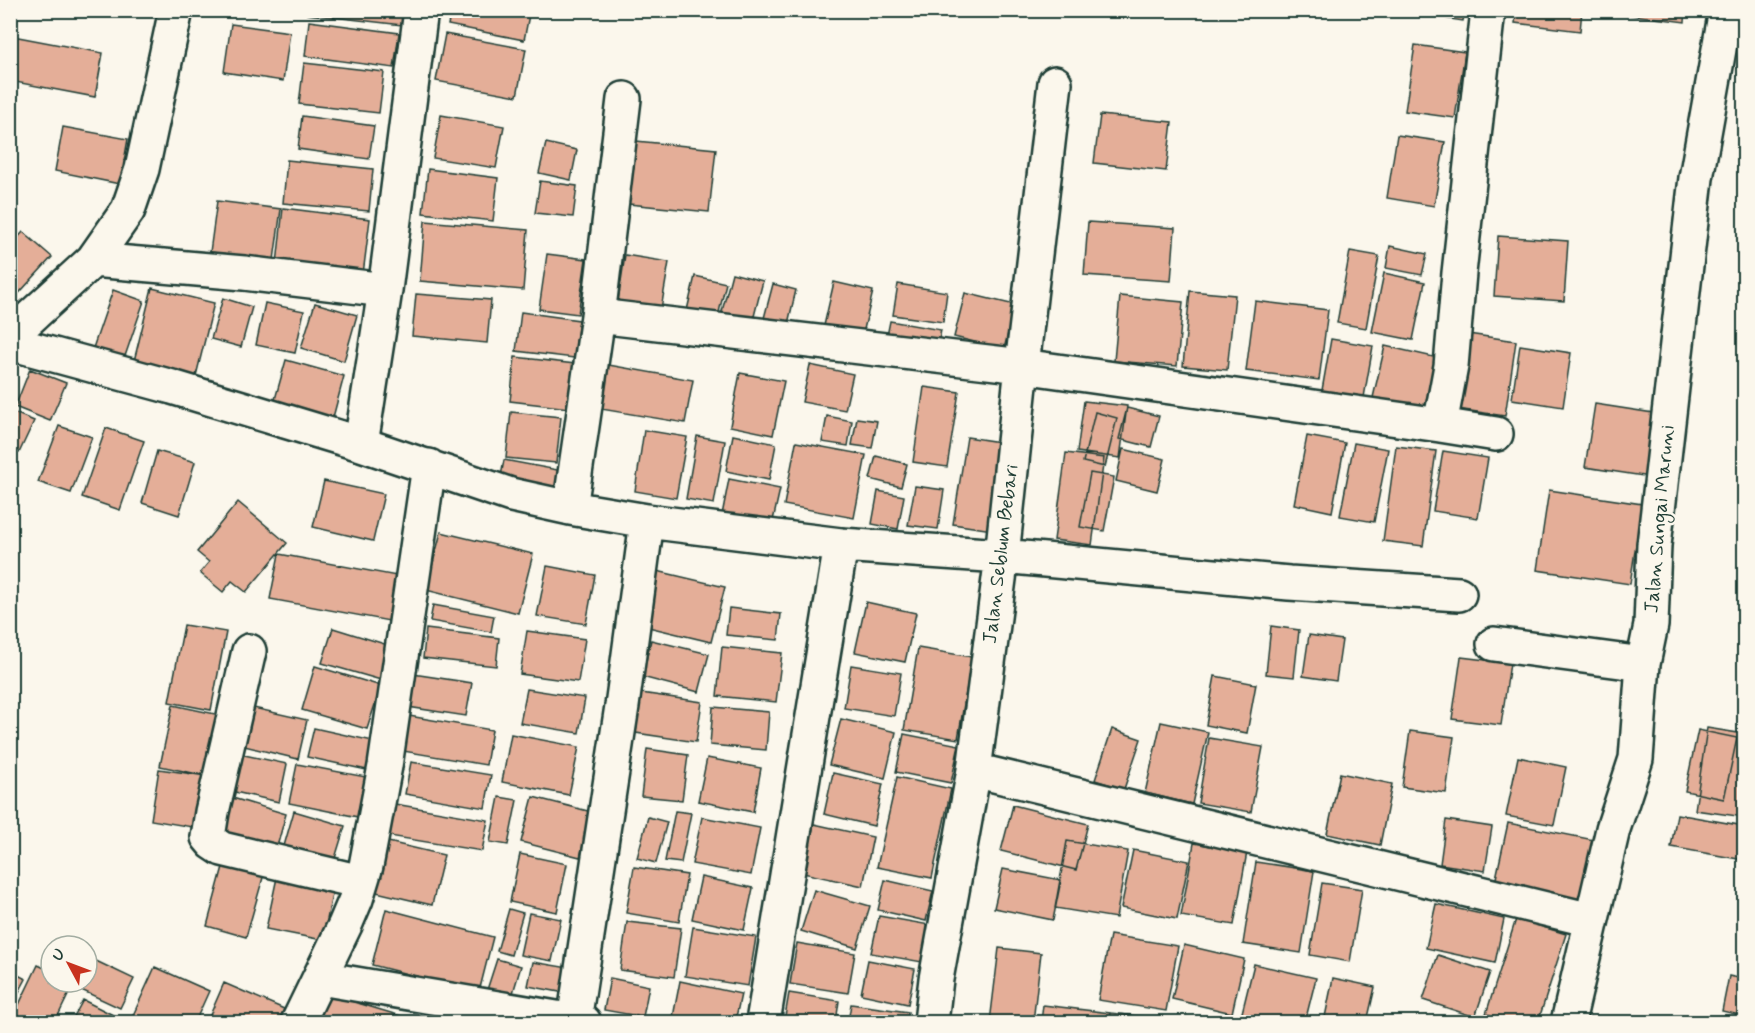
<svg xmlns="http://www.w3.org/2000/svg" width="1755" height="1033" viewBox="0 0 1755 1033" font-family="Mynerve,sans-serif">
<style>
.building{fill:#e4ae98;stroke:#1f3d34;stroke-width:1.5}
.lines{fill:none;stroke-linecap:round;stroke-linejoin:round}
.minor-casing{stroke:#1f3d34;stroke-width:38}
.minor{stroke:#fbf7ec;stroke-width:33}
.labels{text-anchor:middle;dominant-baseline:central;stroke-width:5;stroke-linejoin:round;paint-order:stroke}
.street-label{font-size:20px;fill:#1f3d34;stroke:#fbf7ec}
</style>
<rect width="100%" height="100%" fill="#fbf7ec"/>
<filter id="ink" filterUnits="userSpaceOnUse"><feTurbulence type="fractalNoise" baseFrequency=".0167" numOctaves="2"/><feDisplacementMap in="SourceGraphic" scale="12" xChannelSelector="R" yChannelSelector="G"/><feConvolveMatrix kernelMatrix="1 2 1 2 8 2 1 2 1" color-interpolation-filters="sRGB"/></filter>
<g filter="url(#ink)">
<path class="building" d="M308,10H404L402,25L307,14Z
M451,10H530L524,40L448,25Z
M1418,10H1465L1463,21L1418,14Z
M1517,10H1582L1580,31L1515,23Z
M1624,10H1686L1685,22L1624,14Z
M309,21L399,33L394,68L305,56Z
M231,24L290,32L283,81L224,72Z
M445,34L526,49L517,96L436,81Z
M13,36L103,53L95,97L10,81V52Z
M1415,45L1465,52L1455,118L1405,111Z
M304,63L384,72L379,113L299,104Z
M441,115L504,126L496,168L433,158Z
M1100,115L1172,122L1166,171L1094,163Z
M302,116L374,126L369,159L298,149Z
M63,127L128,139L120,184L55,171Z
M1397,135L1445,142L1434,206L1387,198Z
M636,141L716,149L709,212L629,204Z
M546,143L577,150L571,180L539,173Z
M287,160L373,169L369,211L283,203Z
M428,169L498,178L493,221L423,213Z
M540,181L577,186L573,217L535,213Z
M217,201L281,209L274,260L210,252Z
M283,208L370,219L363,274L277,264Z
M425,221L528,230L523,290L420,281Z
M1088,222L1175,228L1171,281L1084,275Z
M23,232L52,257L10,303V246Z
M1498,236L1568,241L1564,301L1494,296Z
M1390,246L1427,254L1422,275L1386,268Z
M1350,251L1379,256L1366,328L1337,323Z
M547,254L586,259L578,314L539,309Z
M625,255L669,262L660,315L617,308Z
M732,273L763,281L751,328L720,319Z
M1384,273L1425,282L1413,340L1372,332Z
M695,276L726,283L716,325L685,319Z
M834,282L873,291L862,338L823,330Z
M773,284L796,290L787,328L763,322Z
M898,284L947,292L943,322L893,315Z
M152,288L214,303L195,380L133,365Z
M113,290L144,301L123,362L92,351Z
M1190,291L1235,295L1227,370L1183,366Z
M965,293L1015,305L1004,349L954,337Z
M416,294L491,300L487,343L412,336Z
M1120,296L1183,302L1177,366L1114,361Z
M223,298L252,307L241,347L211,339Z
M1255,301L1328,310L1319,380L1246,371Z
M265,303L304,311L295,353L256,345Z
M315,303L357,315L344,361L301,348Z
M521,312L579,320L574,358L516,351Z
M890,321L941,330L937,350L886,341Z
M1468,334L1516,341L1505,416L1457,409Z
M1331,339L1373,346L1363,403L1321,396Z
M1520,345L1571,353L1563,407L1512,399Z
M1385,346L1438,358L1425,415L1372,402Z
M515,357L575,364L569,408L510,401Z
M286,360L344,376L331,425L272,410Z
M603,364L693,380L685,423L595,408Z
M810,365L853,374L845,410L802,402Z
M30,369L66,383L50,421L15,407Z
M740,373L784,381L773,435L730,426Z
M924,387L959,392L947,467L913,462Z
M1084,401L1127,406L1120,458L1077,452Z
M1595,404L1666,415L1656,478L1585,467Z
M1127,408L1159,416L1151,447L1119,439Z
M10,411L34,421L19,453L10,449Z
M511,412L561,417L556,463L506,458Z
M1095,412L1117,418L1105,467L1083,462Z
M827,416L852,421L848,446L822,442Z
M857,418L877,421L872,448L852,445Z
M59,426L92,437L71,493L38,482Z
M106,428L144,441L120,510L82,497Z
M644,430L687,437L676,498L635,491Z
M733,435L776,444L769,480L726,471Z
M697,436L725,441L714,504L686,499Z
M1307,436L1345,443L1332,512L1294,504Z
M967,437L1006,443L992,530L953,524Z
M796,442L866,455L854,518L784,505Z
M1354,443L1388,449L1374,522L1340,516Z
M1396,446L1436,451L1423,546L1383,541Z
M1123,449L1165,459L1157,491L1116,481Z
M157,451L195,462L179,515L142,503Z
M1443,451L1488,458L1478,518L1433,511Z
M1066,453L1104,458L1092,545L1054,540Z
M876,456L907,464L901,487L870,479Z
M504,460L563,471L558,498L499,487Z
M1090,473L1114,477L1104,531L1080,527Z
M729,479L780,489L772,525L722,515Z
M324,481L384,494L373,541L313,527Z
M915,486L944,490L938,529L908,525Z
M1549,490L1642,504L1630,584L1537,570Z
M878,491L904,496L898,529L872,524Z
M238,502L287,543L246,592L232,581L223,592L200,573L209,562L197,552Z
M441,532L533,554L518,613L426,590Z
M279,554L397,576L389,621L270,599Z
M547,566L595,575L586,624L537,616Z
M657,571L725,587L711,642L644,626Z
M866,602L916,613L905,662L855,652Z
M433,605L494,616L491,632L430,621Z
M729,608L781,614L778,640L726,635Z
M184,625L226,632L211,710L169,702Z
M1271,626L1299,630L1294,677L1266,674Z
M333,628L391,646L381,680L322,663Z
M426,629L499,638L496,666L423,658Z
M527,631L585,639L578,682L520,674Z
M1309,635L1342,640L1336,681L1303,676Z
M651,640L709,654L699,692L642,677Z
M722,647L782,653L776,702L717,696Z
M918,648L972,657L958,739L904,730Z
M1461,657L1510,663L1501,725L1452,719Z
M851,665L901,673L894,716L844,708Z
M315,666L381,686L367,729L302,710Z
M413,674L472,683L466,716L408,707Z
M1215,676L1256,684L1247,733L1206,725Z
M527,689L585,698L579,733L520,723Z
M641,693L702,702L696,742L636,733Z
M173,705L220,715L207,776L160,766Z
M245,706L307,720L298,759L236,744Z
M713,707L769,712L766,750L710,745Z
M409,716L492,730L486,765L403,751Z
M841,719L896,732L885,778L829,765Z
M1161,722L1208,732L1192,804L1145,793Z
M314,728L373,741L367,770L307,757Z
M1707,728L1744,734V817L1695,810Z
M1112,729L1141,739L1124,789L1095,780Z
M1698,730L1737,738L1724,799L1685,791Z
M1410,731L1454,737L1446,793L1402,787Z
M511,734L579,747L569,795L502,782Z
M904,734L959,745L951,783L896,772Z
M1209,738L1263,747L1251,812L1198,803Z
M647,749L688,755L682,800L641,796Z
M235,753L287,764L279,802L226,790Z
M1518,757L1566,767L1554,825L1506,816Z
M707,758L761,768L753,812L698,801Z
M411,762L491,775L485,808L405,794Z
M297,764L366,777L358,817L289,803Z
M159,769L206,776L198,828L151,820Z
M833,773L883,784L874,826L824,814Z
M1340,773L1392,784L1380,845L1327,834Z
M897,777L951,789L932,878L877,867Z
M226,796L286,814L275,854L215,836Z
M499,797L517,800L508,845L490,842Z
M533,797L592,812L580,857L521,842Z
M389,803L488,820L482,851L383,835Z
M1013,805L1088,824L1076,870L1001,851Z
M294,811L345,826L332,868L282,853Z
M675,811L691,813L681,863L665,861Z
M1677,814L1744,826V860L1671,847Z
M648,817L667,822L656,863L637,858Z
M702,817L760,828L751,875L692,864Z
M1446,820L1492,827L1485,871L1440,864Z
M1508,823L1594,840L1579,910L1493,892Z
M814,824L873,837L863,886L803,873Z
M384,841L444,855L432,905L372,891Z
M1067,841L1128,851L1116,918L1055,908Z
M1194,843L1247,852L1234,925L1181,916Z
M1133,850L1189,861L1177,919L1121,908Z
M520,854L567,864L557,912L510,902Z
M1256,862L1314,871L1301,953L1243,944Z
M224,863L264,874L246,937L207,926Z
M634,867L687,875L679,922L626,913Z
M279,868L335,879L323,940L266,929Z
M1003,869L1061,880L1053,920L994,908Z
M701,877L753,888L744,930L692,919Z
M885,880L933,891L926,921L878,910Z
M1322,883L1362,889L1350,962L1310,955Z
M814,890L870,906L857,948L801,931Z
M1436,904L1504,919L1495,963L1426,948Z
M386,909L493,937L479,992L372,965Z
M509,909L523,913L511,955L497,951Z
M529,913L561,919L552,961L520,955Z
M879,916L930,925L922,962L871,953Z
M1516,919L1566,934L1538,1022H1514L1486,1014Z
M627,922L681,928L674,977L620,970Z
M693,927L756,937L748,986L685,976Z
M1110,935L1178,946L1166,1011L1098,1000Z
M797,943L855,953L848,993L790,984Z
M1184,945L1244,959L1232,1013L1172,999Z
M999,948L1041,953L1033,1022H990Z
M1438,955L1490,972L1475,1017L1423,1000Z
M497,959L521,966L510,1003L485,996Z
M94,960L134,979L120,1008L79,989L83,982H87V973Z
M868,960L915,969L908,1004L861,994Z
M533,962L569,968L565,993L528,986Z
M1254,964L1316,978L1305,1022H1246L1240,1021Z
M38,965L51,971V982L74,983L55,1022H29L14,1015Z
M155,967L209,991L195,1022H130Z
M10,971L26,979L14,1001L10,999Z
M1729,976L1744,979V1016L1722,1011Z
M610,978L649,986L643,1017L604,1010Z
M1333,978L1375,987L1367,1022H1324Z
M680,981L741,994L735,1022H672Z
M224,983L284,1009L278,1022H207Z
M321,992L401,1016L399,1022H312Z
M789,993L839,1001L836,1022H784Z
M83,1000L121,1019L120,1022H71Z
M851,1004L908,1012L907,1022H848Z
M1043,1005L1110,1013L1108,1022H1041Z
M1110,1013L1163,1019L1162,1022H1108Z"/>
<g class="lines">
<g class="minor-casing">
<path id="minor" d="M421,10L385,290L361,444L511,495L570,508L647,521L841,545L1002,556L1289,583L1459,594
M93,260L244,273L385,290
M598,316L1022,366L1440,425L1451,366L1459,273L1488,10
M10,336L93,260L128,210L142,169L176,10
M10,343L172,387L361,444
M1440,425L1496,434
M570,508L598,316L624,99
M1494,644L1643,664
M249,651L212,812L208,837L213,843L222,849L361,882
M974,770L1591,920
M320,978L574,1021
M298,1022L345,925L356,899L366,866L385,766L429,466
M584,1022L574,1021L622,706L647,521
M763,1022L841,545
M931,1022L936,979L974,770L1002,556L1022,366L1055,83
M1568,1022L1613,829L1636,759L1643,664L1651,625L1654,545L1696,178L1726,10"/>
</g>
<use href="#minor" class="minor"/>
</g>
</g>
<g class="labels">
<g class="street-label">
<text transform="translate(1660 519) rotate(-85)">Jalan Sungai Maruni</text>
<text transform="translate(1001 554) rotate(-83)">Jalan Seblum Bebari</text>
</g>
</g>
<rect width="1755" height="1033" fill="none" stroke="#fbf7ec" stroke-width="36"/>
<rect x="18" y="18" width="1719" height="997" fill="none" stroke="#1f3d34" stroke-width="2" filter="url(#ink)"/>
<g transform="translate(69 964) rotate(311)"><circle r="28" fill="#fbf7ec" stroke="#a3ada2" stroke-width="1.5"/>
<path d="M0-4.5L10 22L0 15L-10 22Z" fill="#c8321e"/>
<text y="-9" font-size="16" font-weight="bold" text-anchor="middle" fill="#1f3d34">U</text>
</g>
</svg>
